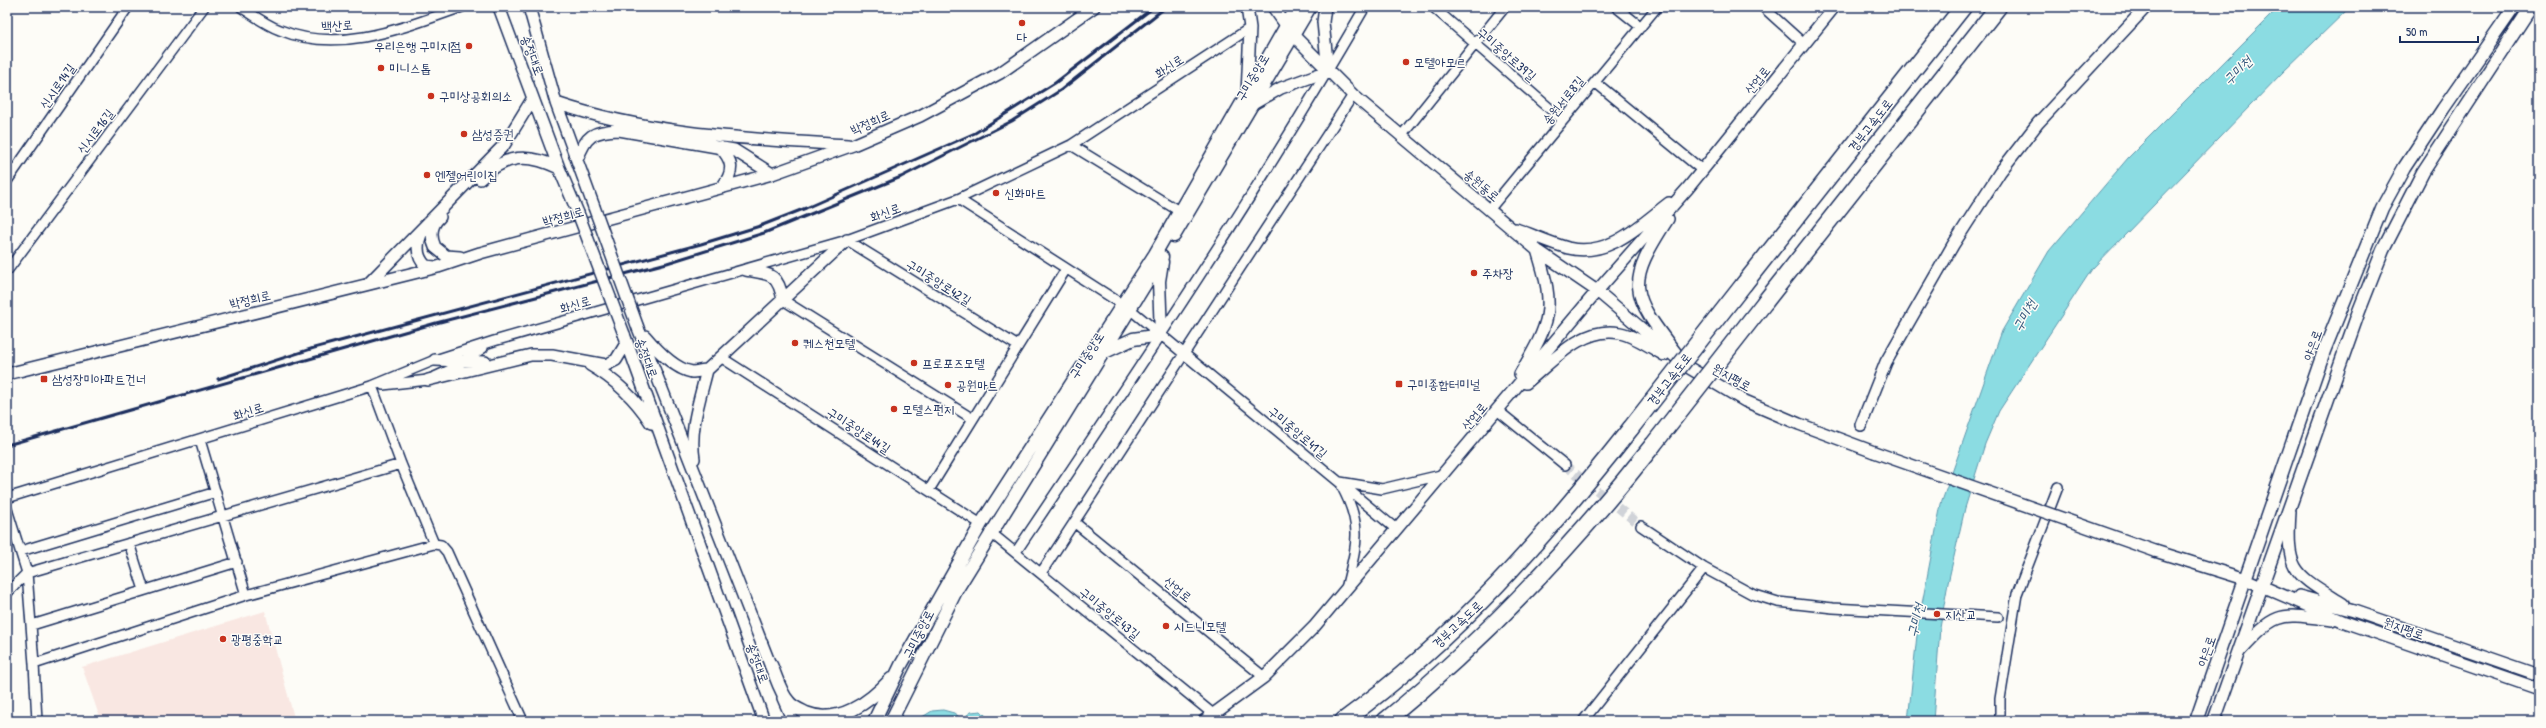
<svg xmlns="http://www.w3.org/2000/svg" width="2546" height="728" viewBox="0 0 2546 728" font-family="'Patrick Hand','Poor Story',sans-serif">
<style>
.built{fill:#f9e7e2}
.water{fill:#8bdce2;stroke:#5e97ad}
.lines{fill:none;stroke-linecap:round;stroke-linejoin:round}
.minor-tunnel{stroke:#d0d3d8;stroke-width:9;stroke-dasharray:9 4.5;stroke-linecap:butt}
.minor-casing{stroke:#1b2f5e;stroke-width:12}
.tertiary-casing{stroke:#1b2f5e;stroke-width:14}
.secondary-casing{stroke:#1b2f5e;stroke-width:15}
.motorway-casing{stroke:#1b2f5e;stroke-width:19}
.minor{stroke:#fdfcf7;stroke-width:9}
.tertiary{stroke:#fdfcf7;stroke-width:11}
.secondary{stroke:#fdfcf7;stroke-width:12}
.motorway{stroke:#fdfcf7;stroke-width:16}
.rail{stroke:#1b2f5e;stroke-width:3}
.tertiary-bridge-casing{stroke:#1b2f5e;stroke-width:14;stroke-linecap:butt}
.motorway-bridge-casing{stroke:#1b2f5e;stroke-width:19;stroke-linecap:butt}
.tertiary-bridge{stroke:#fdfcf7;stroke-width:11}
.motorway-bridge{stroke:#fdfcf7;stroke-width:16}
.poi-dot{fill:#c8321e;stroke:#fdfcf7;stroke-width:1.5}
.labels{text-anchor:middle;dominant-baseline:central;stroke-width:3;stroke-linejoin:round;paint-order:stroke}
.street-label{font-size:13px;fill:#1b2f5e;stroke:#fdfcf7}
.poi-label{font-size:13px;fill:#1b2f5e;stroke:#fdfcf7;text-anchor:start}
.water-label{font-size:14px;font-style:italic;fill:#375a7f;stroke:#fdfcf7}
</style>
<rect width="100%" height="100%" fill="#fdfcf7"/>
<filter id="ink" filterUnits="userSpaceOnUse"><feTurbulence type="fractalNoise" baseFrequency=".025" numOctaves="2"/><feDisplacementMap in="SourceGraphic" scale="8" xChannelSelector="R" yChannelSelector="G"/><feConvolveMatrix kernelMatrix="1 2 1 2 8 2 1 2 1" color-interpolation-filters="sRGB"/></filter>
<g filter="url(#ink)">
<path class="built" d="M265,611L295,721H101L82,667Z"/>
<path class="water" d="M2279,7H2350L2282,73L2092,269L1999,411L1985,444L1965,508L1948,583L1940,628L1933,721H1908L1918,625L1941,504L2002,331L2049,251L2128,158Z
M943,710L954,713L962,719L971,712L981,711L991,721H916L932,711Z"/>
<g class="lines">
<path class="minor-tunnel" d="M1565,465L1641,526"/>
<g class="minor-casing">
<path id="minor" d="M241,7C253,15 266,25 280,30C340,55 405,27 462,7
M1433,7L1563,120
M1616,7L1641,27
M1763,7L1804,44
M1595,82L1702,170
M1402,135L1505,7
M1071,145L1179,211
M7,181L128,7
M958,199L1131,310L1396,529
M1489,210L1657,7
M847,240L1018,346
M7,271L204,7
M783,300L973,419
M722,358L981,524
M383,385L428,380L452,369L483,348
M1497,410L1565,465
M200,440L246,595
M1340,482L1382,489L1441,475
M1342,487C1364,528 1356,546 1346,589
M929,490L1066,269
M7,498L372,386L435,360L494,341L847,240L958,199L1071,145L1250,28
M7,509L27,573L34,664L246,595L434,544L401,464L372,386
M1074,522L1264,677
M1641,526L1704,568L1752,594L1778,602L1833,608L1998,617
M990,532L1213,714
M129,543L144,590
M434,544L441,545L447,552L523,721
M21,551L216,492
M1016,552C1136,373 1257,194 1365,7
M1041,573L1353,95
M7,593L27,573L401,464
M32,625L237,562
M34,664L37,721
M1583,721L1704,568
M2000,721V699L2017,594L2058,487"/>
</g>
<g class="tertiary-casing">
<path id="tertiary" d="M499,7L559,168L578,213
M529,7L556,103L594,207
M1273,7L1293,35L1353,95L1537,250L1597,291L1686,366L1745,401L1799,424L1874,452
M1325,7L1323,22L1328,71
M1247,94L1250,28L1247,7
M556,103C650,135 750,139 848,145
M1253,104L1281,88L1328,71
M720,147C732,160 735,170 723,186
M577,160C586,135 593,131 619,130L734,150L772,174
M480,179C506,154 528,153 559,168
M440,217C431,225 430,236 435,247L446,256L460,257
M1668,219C1626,284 1629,292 1676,353
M1516,229C1533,235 1550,243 1568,248C1609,258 1640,225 1669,203
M423,230C417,242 415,256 426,266L435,267
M746,270C770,274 778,273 783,300
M369,283L504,145L533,98
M638,328L773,672
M624,334L764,721
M645,336C656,349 674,369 692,372C696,372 703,370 707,370L847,240
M435,360L485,362
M590,365C616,380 635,398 651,423
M7,374L438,267L480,253L772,174L853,145L920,116L1000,73L1094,7
M1520,374C1551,321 1556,310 1537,250
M428,380L531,355H552L606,365L616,360L627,342
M1526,383C1552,362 1583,325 1620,333C1635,336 1650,347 1664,355
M1861,425L1886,362L1953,245L2000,172L2038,123L2146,7
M694,459C689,429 700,399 707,370
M2290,512C2286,573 2294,573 2343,604
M2155,551L2245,579L2345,622L2539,689
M2299,596L2354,611L2539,675
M2239,652C2277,611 2277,613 2332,620
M783,698L793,721
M1204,721L1264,677L1314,627L1597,291L1688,188L1834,7"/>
</g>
<g class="secondary-casing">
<path id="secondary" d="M1174,236L1310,7
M1107,351L1133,339L1161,335L1159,281L1162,262
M771,665C776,676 780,692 788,701C792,707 800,710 806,713C838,726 870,702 891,679
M874,721L901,665L981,524L1155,254L1297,7
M891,721L957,589L1162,257
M2196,721L2324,351L2382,208L2404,168L2443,109L2514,7
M2214,721L2359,311L2383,250L2423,172L2531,7"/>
</g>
<g class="motorway-casing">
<path id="motorway" d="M1744,284L1963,7
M1765,302L1998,7
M1343,721C1457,638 1544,538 1631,428
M1385,721C1485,640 1573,546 1653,445"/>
</g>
<use href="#minor" class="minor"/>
<use href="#tertiary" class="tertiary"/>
<use href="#secondary" class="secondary"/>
<use href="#motorway" class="motorway"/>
<path class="rail" d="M218,379L314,348L701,244L760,226L806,208L975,133L1055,83L1154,7
M7,445L436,323L667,263L764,233L901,177L1012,121L1061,90L1166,7"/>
<g class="tertiary-bridge-casing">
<path id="tertiary-bridge" d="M594,207L638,328
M578,213L624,334
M1874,452L2155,551"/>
</g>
<g class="motorway-bridge-casing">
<path id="motorway-bridge" d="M1631,428L1744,284
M1653,445L1765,302"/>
</g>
<use href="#tertiary-bridge" class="tertiary-bridge"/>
<use href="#motorway-bridge" class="motorway-bridge"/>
</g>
</g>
<g class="poi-dot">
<circle cx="1022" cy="23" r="4"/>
<circle cx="469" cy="46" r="4"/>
<circle cx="1406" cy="62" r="4"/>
<circle cx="381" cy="68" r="4"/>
<circle cx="431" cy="96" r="4"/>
<circle cx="464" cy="134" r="4"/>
<circle cx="427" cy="175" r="4"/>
<circle cx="996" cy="193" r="4"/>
<circle cx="1474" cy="273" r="4"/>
<circle cx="795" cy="343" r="4"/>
<circle cx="914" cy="363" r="4"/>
<rect x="40" y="375" width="8" height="8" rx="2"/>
<rect x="1395" y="380" width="8" height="8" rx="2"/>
<circle cx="948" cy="385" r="4"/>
<circle cx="894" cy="409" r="4"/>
<circle cx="1937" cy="614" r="4"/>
<circle cx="1166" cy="626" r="4"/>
<circle cx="223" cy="639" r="4"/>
</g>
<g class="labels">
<g class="street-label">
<text transform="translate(337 25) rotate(-3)">백산로</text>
<text transform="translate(1507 54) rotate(41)">구미중앙로39길</text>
<text transform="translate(533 55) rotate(69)">송정대로</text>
<text transform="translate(1169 66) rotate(-33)">화신로</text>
<text transform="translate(1252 77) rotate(-59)">구미중앙로</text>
<text transform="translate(1757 80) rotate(-51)">산업로</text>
<text transform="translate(57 86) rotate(-55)">신시로14길</text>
<text transform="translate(1563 100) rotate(-51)">송원서로8길</text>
<text transform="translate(870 122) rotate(-24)">박정희로</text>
<text transform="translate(1870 125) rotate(-52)">경부고속도로</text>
<text transform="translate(95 131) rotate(-53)">신시로16길</text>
<text transform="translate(1482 185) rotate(40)">송원동로</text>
<text transform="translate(885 212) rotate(-20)">화신로</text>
<text transform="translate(563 216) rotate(-15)">박정희로</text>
<text transform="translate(939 282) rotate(32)">구미중앙로42길</text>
<text transform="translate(250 299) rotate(-13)">박정희로</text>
<text transform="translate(575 304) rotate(-16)">화신로</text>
<text transform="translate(2312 345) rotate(-70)">야은로</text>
<text transform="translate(1086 355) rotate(-57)">구미중앙로</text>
<text transform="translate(647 358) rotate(70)">송정대로</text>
<text transform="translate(1732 377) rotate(29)">원지평로</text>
<text transform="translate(1669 379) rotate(-52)">경부고속도로</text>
<text transform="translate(248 411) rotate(-18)">화신로</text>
<text transform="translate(1474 416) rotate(-50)">산업로</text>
<text transform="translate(859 430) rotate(33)">구미중앙로44길</text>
<text transform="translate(1298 432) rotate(40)">구미중앙로41길</text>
<text transform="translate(1178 589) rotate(39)">산업로</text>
<text transform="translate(1110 613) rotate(39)">구미중앙로43길</text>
<text transform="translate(1457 624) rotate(-43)">경부고속도로</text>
<text transform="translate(2404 628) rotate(19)">원지평로</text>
<text transform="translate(918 634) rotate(-63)">구미중앙로</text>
<text transform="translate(2206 651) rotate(-71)">야은로</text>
<text transform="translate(758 663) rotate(70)">송정대로</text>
</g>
<g class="poi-label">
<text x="1022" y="37" text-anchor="middle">다</text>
<text x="461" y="46" text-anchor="end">우리은행 구미지점</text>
<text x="1414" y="62">모텔아모르</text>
<text x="389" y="68">미니스톱</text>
<text x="439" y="96">구미상공회의소</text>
<text x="472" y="134">삼성증권</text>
<text x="435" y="175">엔젤어린이집</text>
<text x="1004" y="193">신화마트</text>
<text x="1482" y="273">주차장</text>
<text x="803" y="343">퀘스천모텔</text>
<text x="922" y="363">프로포즈모텔</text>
<text x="52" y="379">삼성장미아파트건너</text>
<text x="1407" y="384">구미종합터미널</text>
<text x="956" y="385">공원마트</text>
<text x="902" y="409">모텔스펀지</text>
<text x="1945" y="614">지산교</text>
<text x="1174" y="626">시드니모텔</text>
<text x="231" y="639">광평중학교</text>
</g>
<g class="water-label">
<text transform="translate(2237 70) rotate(-45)">구미천</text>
<text transform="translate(2024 315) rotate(-61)">구미천</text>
<text transform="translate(1915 620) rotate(-76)">구미천</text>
</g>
</g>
<rect width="2546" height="728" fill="none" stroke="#fdfcf7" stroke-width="24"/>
<rect x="12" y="12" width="2522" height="704" fill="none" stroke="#1b2f5e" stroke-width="1.5" filter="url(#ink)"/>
<path d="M2400 36v6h78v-6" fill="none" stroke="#1b2f5e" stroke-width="2"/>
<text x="2406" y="36" font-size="12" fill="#1b2f5e" stroke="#fdfcf7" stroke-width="3" paint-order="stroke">50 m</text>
</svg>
